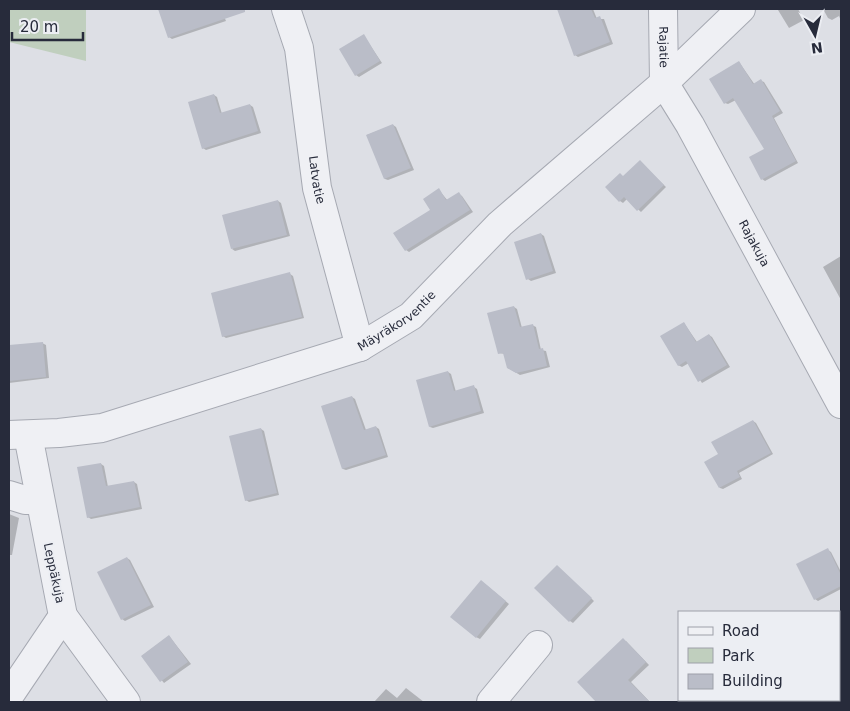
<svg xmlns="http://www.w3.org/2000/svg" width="850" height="711" viewBox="0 0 850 711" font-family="'DejaVu Sans',sans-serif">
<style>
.green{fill:#c0cfbe}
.shadow{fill:#0003}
.building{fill:#babdc8}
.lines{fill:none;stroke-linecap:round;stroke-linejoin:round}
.minor-casing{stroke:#a6a9b2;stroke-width:30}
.minor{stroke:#eff0f4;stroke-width:28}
.labels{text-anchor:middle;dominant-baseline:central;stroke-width:4;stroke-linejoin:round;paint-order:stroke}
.street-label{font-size:12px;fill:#272b3b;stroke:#eceef3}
</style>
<rect width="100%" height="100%" fill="#dddfe5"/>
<path class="green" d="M9,9H86V61L9,42Z"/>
<path class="shadow" d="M159,9H221L226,21L172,39L169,37Z
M558,9H593L597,19H604L613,44L578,57L575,55Z
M798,9L804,20L789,28L778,10Z
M823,9H841V21L839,16L832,20L828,18Z
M364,36L382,63L359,77L356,75Z
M739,62L755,85L761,81L764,82L783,113L774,118L798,163L765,181L762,179L766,150L736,100L728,104L725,103Z
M214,95L217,97L222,114L250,105L253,107L261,133L206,150L203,148Z
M393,125L396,127L414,170L388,180L385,179L367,135Z
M640,162L666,187L641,212L627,199L623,203L620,201L606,187L624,177Z
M439,190L448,201L459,194L462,196L473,212L409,252L406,250L432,211Z
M278,201L281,203L290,236L235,251L232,249Z
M541,234L544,236L556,273L531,281L528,279Z
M841,256V300L823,267Z
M290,274L293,276L304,318L226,338L223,336Z
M514,307L517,309L522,328L532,325L536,327L541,350L546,351L550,367L520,375L508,368L505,354L499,353Z
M684,323L697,342L709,335L712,337L730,367L702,383L689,363L682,367L678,365Z
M42,343L46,345L49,378L9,383V346Z
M448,372L451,374L456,392L474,387L477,389L484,413L433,428L430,427Z
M352,397L355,399L366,430L376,427L379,429L388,457L346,470L343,469L323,406Z
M753,421L756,423L773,454L739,473L742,479L723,489L720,488V454Z
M261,429L264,431L279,495L249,502L246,500Z
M101,464L104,466L108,487L134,482L137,484L142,509L91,519L88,517Z
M9,514L19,518L12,555H9Z
M828,550L831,552L841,572V589L818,601L815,599Z
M127,558L130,560L154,607L125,621L122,619Z
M557,566L594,601L573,623L570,621Z
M485,584L509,604L480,639L476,637Z
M169,636L191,664L164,683L142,656Z
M626,641L649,665L631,682L650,702H598L579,682Z
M406,688L424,702H374L386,689L397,698Z
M811,700H824L825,702H806Z"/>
<path class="building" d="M158,9H245V12L168,38Z
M557,9H591L595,18L600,16L610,42L574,56Z
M364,34L380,61L355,76L339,49Z
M739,61L753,84L761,79L780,111L772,116L796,161L761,180L749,157L764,149L733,98L724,104L709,79Z
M214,94L220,113L250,104L258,131L202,149L188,102Z
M393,124L411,168L384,179L366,135Z
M640,160L664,185L637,211L624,197L619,202L605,187L620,173L623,176Z
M439,188L446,200L459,192L470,210L405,251L393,233L430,210L423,199Z
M278,200L287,235L231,249L222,215Z
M541,233L553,271L526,280L514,242Z
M290,272L302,317L222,337L211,293Z
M514,306L520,327L533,324L539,349L543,348L547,366L516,373L507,368L503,353L498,354L487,313Z
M684,322L696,342L709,334L727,365L698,382L686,361L678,366L660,336Z
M43,342L46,377L9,381V345Z
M448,371L454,391L474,385L481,411L429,427L416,380Z
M352,396L364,430L376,426L386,455L342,469L321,406Z
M753,420L771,453L737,471L740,477L719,488L704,462L718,454L711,442Z
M261,428L277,493L245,501L229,436Z
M101,463L106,486L134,481L140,507L87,518L77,467Z
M828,548L841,575V586L814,600L796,564Z
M127,557L151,605L121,620L97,572Z
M557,565L592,598L569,622L534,588Z
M481,580L506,601L476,638L450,617Z
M169,635L188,662L160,682L141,656Z
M623,638L646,662L628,680L650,702H596L577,682Z"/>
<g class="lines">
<g class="minor-casing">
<g id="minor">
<path id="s1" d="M286,9L299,48L317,188L360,347"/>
<path id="s2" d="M663,9L664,83"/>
<path id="s3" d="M664,83L690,125L841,404"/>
<path id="s4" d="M9,435L59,433L102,428L360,347L411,316L500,224L664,83L741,9"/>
<path d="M9,495L25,500H39"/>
<path d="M63,616L126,702"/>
<path d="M9,696L63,616L28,435"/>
<path d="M491,702L538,645"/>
</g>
</g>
<use href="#minor" class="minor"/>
</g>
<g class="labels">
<g class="street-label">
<text stroke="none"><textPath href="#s2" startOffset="38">Rajatie</textPath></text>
<text stroke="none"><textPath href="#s1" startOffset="174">Latvatie</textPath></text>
<text stroke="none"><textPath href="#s3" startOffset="184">Rajakuja</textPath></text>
<text stroke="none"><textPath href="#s4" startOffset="409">Mäyräkorventie</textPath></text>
<text transform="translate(54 573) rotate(78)">Leppäkuja</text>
</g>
</g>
<rect width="850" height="711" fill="none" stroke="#272b3b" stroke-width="20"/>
<rect x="678" y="611" width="162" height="90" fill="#eceef3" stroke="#9da0a9"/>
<rect x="688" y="627" width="25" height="8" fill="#eff0f4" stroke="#9da0a9"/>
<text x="722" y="636" font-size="15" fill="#272b3b">Road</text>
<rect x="688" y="648" width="25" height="15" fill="#c0cfbe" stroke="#9da0a9"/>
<text x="722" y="661" font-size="15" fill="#272b3b">Park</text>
<rect x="688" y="674" width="25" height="15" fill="#babdc8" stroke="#9da0a9"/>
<text x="722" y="686" font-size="15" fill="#272b3b">Building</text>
<g transform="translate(815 35) rotate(172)" stroke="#eceef3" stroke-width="4" paint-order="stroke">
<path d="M0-4L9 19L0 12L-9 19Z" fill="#272b3b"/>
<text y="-8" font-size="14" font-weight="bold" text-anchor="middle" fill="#272b3b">N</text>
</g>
<path d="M12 32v8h71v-8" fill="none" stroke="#272b3b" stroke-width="2.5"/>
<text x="20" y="32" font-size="15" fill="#272b3b" stroke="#eceef3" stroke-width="4" paint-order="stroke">20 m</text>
</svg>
